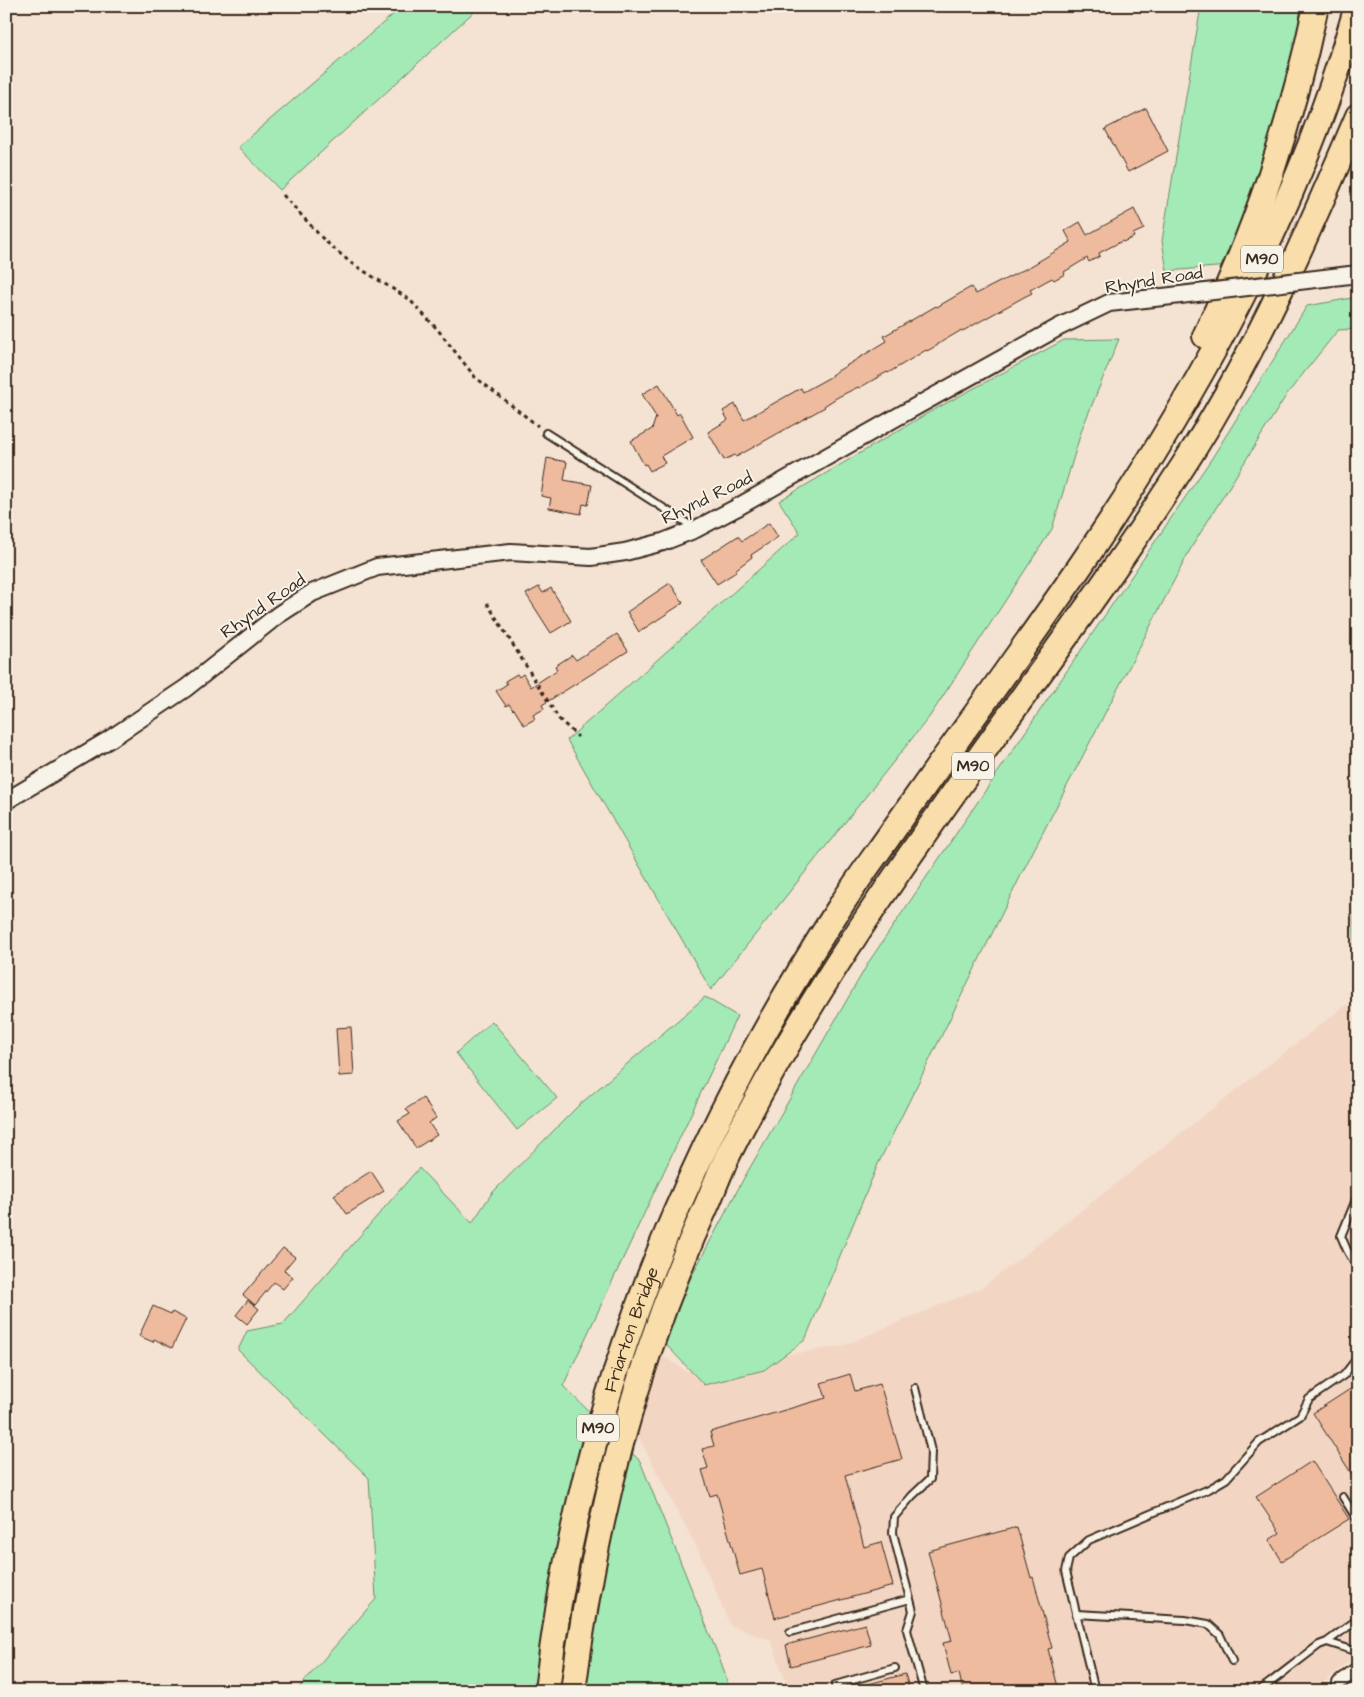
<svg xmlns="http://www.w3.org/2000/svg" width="1364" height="1697" viewBox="0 0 1364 1697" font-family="'Architects Daughter',sans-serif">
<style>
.built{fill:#f2d6c3}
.green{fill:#a3eab6;stroke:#6f8a6a}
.building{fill:#eebb9f;stroke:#3b2a1e}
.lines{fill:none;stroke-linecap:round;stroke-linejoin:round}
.service-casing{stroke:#3b2a1e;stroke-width:10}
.minor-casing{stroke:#3b2a1e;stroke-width:16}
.tertiary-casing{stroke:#3b2a1e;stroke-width:20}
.motorway-casing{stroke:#3b2a1e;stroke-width:28}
.path{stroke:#3b2a1e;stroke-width:3;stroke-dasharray:4 4;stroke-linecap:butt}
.service{stroke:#f7f3e8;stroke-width:6}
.minor{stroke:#f7f3e8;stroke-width:12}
.tertiary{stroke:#f7f3e8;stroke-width:16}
.motorway{stroke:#f9deab;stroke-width:24}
.tertiary-bridge-casing{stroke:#3b2a1e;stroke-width:20;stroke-linecap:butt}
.tertiary-bridge{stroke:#f7f3e8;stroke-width:16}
.labels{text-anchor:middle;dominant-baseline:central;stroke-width:4;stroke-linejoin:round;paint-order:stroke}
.shield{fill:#f7f3e8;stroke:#73665b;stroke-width:1}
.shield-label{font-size:16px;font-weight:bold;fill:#3b2a1e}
.street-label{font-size:18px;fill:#3b2a1e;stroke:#f7f3e8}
</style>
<rect width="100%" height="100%" fill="#f4e2d2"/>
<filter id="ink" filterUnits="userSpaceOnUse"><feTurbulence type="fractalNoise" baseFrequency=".02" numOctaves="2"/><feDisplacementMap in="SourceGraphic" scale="10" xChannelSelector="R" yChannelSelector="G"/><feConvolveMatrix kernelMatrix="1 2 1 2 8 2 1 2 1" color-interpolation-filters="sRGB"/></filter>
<g filter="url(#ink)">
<path class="built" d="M1358,1003V1053L1348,1078L1358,1093V1653L1315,1691H789L771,1640L730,1625L698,1550L622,1406L653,1349L686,1371L842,1346L983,1287L1346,1005Z"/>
<path class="green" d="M403,6H480L280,190L238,147Z
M1201,6H1301L1293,64L1252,199L1229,266L1167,271L1162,241Z
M1358,297V329L1338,330L1287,394L1191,548L1027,863L878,1164L805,1340L764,1370L704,1385L659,1337L744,1178L870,960L1212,458L1307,306Z
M1119,339L1082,429L1052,529L930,716L711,990L567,740L800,533L779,501L928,413L1064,340Z
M1358,811V997H1356L1350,816Z
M705,997L737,1016L563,1386L640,1461L722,1665L730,1691H296L376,1599L369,1478L238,1350L247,1331L283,1324L419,1168L472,1223L492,1193L578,1106Z
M492,1021L557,1098L517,1130L456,1053Z"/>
<path class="building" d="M1146,108L1168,151L1128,172L1105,129Z
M1134,209L1144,229L1133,234L1134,237L1123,242L1122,241L1099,253L1100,256L1089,262L1087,258L1064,272L1065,274L1054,280L1052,278L1030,290L1032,293L1024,297L961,332L960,331L938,344V345L927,351L926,350L888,373L887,372L859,388L858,387L838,397L824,406L825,407L736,457L735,455L724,460L708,432L728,420L723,411L735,404L744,420L801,388L803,392L832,376L831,375L887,341L884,336L936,306L937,307L971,287L976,294L1031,266L1071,242L1065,231L1080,222L1087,235Z
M659,384L677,415L680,413L693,437L661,456L665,463L650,471L646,464L644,465L631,441L652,429L656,417L642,394Z
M547,458L567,462L564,480L592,485L588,505L583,504L581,514L549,508L551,498L541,496Z
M769,523L778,537L751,555L752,557L735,570L736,572L717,584L701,560L738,536L742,541Z
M670,583L683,603L639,632L627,612Z
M539,587L543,593L551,588L571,621L551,633L526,594Z
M617,634L628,651L542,705L544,709L533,715L535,719L524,725L514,709L513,710L509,704L506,706L496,691L507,684L505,681L517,674L519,677L523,674L531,687L557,670L555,666L572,655L576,660Z
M351,1027L354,1075L339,1076L336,1028Z
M423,1098L436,1118L429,1123L437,1135L416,1148L398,1121L410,1114L406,1109Z
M371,1171L384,1191L347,1214L334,1195Z
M283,1248L295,1257L284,1270L293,1277L283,1289L274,1282L255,1305L243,1295Z
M248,1300L259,1309L247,1324L236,1315Z
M153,1306L171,1314L172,1312L186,1319L172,1348L154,1339L153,1342L139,1336Z
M850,1374L855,1391L880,1384L902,1459L845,1475L864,1547L881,1542L893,1586L775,1618L762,1569L740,1575L717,1494L710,1496L702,1470L708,1468L702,1449L714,1446L710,1432L826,1398L821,1383Z
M1358,1384V1484L1313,1413Z
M1312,1461L1349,1519L1282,1561L1269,1540L1280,1533L1256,1497Z
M1017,1527L1031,1578L1033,1577L1052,1648L1048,1649L1059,1691H963L959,1673L951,1675L943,1643L952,1641L928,1551Z
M865,1624L871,1645L791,1666L786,1645Z
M905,1674L910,1691H859L858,1687Z"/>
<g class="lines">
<g class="service-casing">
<path id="service" d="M546,433L693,527
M1358,1195L1341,1236L1347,1250L1358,1269
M915,1388L931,1451L930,1479L912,1496L894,1517L893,1533L913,1611L907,1630L924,1691
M1343,1497L1358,1521
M1076,1614L1185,1620L1208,1624L1220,1635L1232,1661
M790,1632L910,1599
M1327,1642L1358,1619
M836,1691L835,1685L895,1668
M1095,1691L1066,1571L1069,1558L1089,1540L1209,1489L1226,1479L1259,1442L1300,1416L1309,1399L1344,1375L1358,1357
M1259,1691L1319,1645L1327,1642L1358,1652
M1331,1691L1339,1683"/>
</g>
<g class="minor-casing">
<path id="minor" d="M1339,1683L1358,1668"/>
</g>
<g class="tertiary-casing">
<path id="tertiary" d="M6,801L110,739L186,688L278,615L312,593L377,567L511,552L591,557L625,552L663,542L696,529L736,508L897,417L1059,327L1109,303L1163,297"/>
</g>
<g class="motorway-casing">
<g id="motorway">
<path d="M1205,336C1257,228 1291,124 1316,6"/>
<path id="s1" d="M547,1691C578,1408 686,1144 840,907C857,880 876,855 894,829C956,740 1020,654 1081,565C1199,393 1300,208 1357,6"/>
<path d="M573,1691C595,1519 636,1359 708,1202C715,1185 721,1169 729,1153C854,901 1042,688 1192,452C1259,346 1309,231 1358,116"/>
</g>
</g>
<path class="path" d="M283,195L324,240L351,263L409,299L438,330L475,377L538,426
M487,603L559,719L578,737"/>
<use href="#service" class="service"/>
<use href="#minor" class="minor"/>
<use href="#tertiary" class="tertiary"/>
<use href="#motorway" class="motorway"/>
<g class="tertiary-bridge-casing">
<path id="tertiary-bridge" d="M1163,297L1358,274"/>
</g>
<use href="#tertiary-bridge" class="tertiary-bridge"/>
</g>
</g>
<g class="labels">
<g class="shield">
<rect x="1241" y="245.5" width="42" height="27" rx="4"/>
<rect x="952" y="752.5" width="42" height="27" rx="4"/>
<rect x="577" y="1414.5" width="42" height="27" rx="4"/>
</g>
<g class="shield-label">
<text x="1262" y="259">M90</text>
<text x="973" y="766">M90</text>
<text x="598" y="1428">M90</text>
</g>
<g class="street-label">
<text transform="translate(1154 280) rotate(-9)">Rhynd Road</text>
<text transform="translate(707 498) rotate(-26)">Rhynd Road</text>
<text transform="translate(263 606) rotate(-35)">Rhynd Road</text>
<text stroke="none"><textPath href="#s1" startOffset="372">Friarton Bridge</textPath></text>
</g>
</g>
<rect width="1364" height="1697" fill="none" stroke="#f7f3e8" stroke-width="25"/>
<rect x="12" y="12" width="1339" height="1672" fill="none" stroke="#3b2a1e" stroke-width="2" filter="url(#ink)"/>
</svg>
